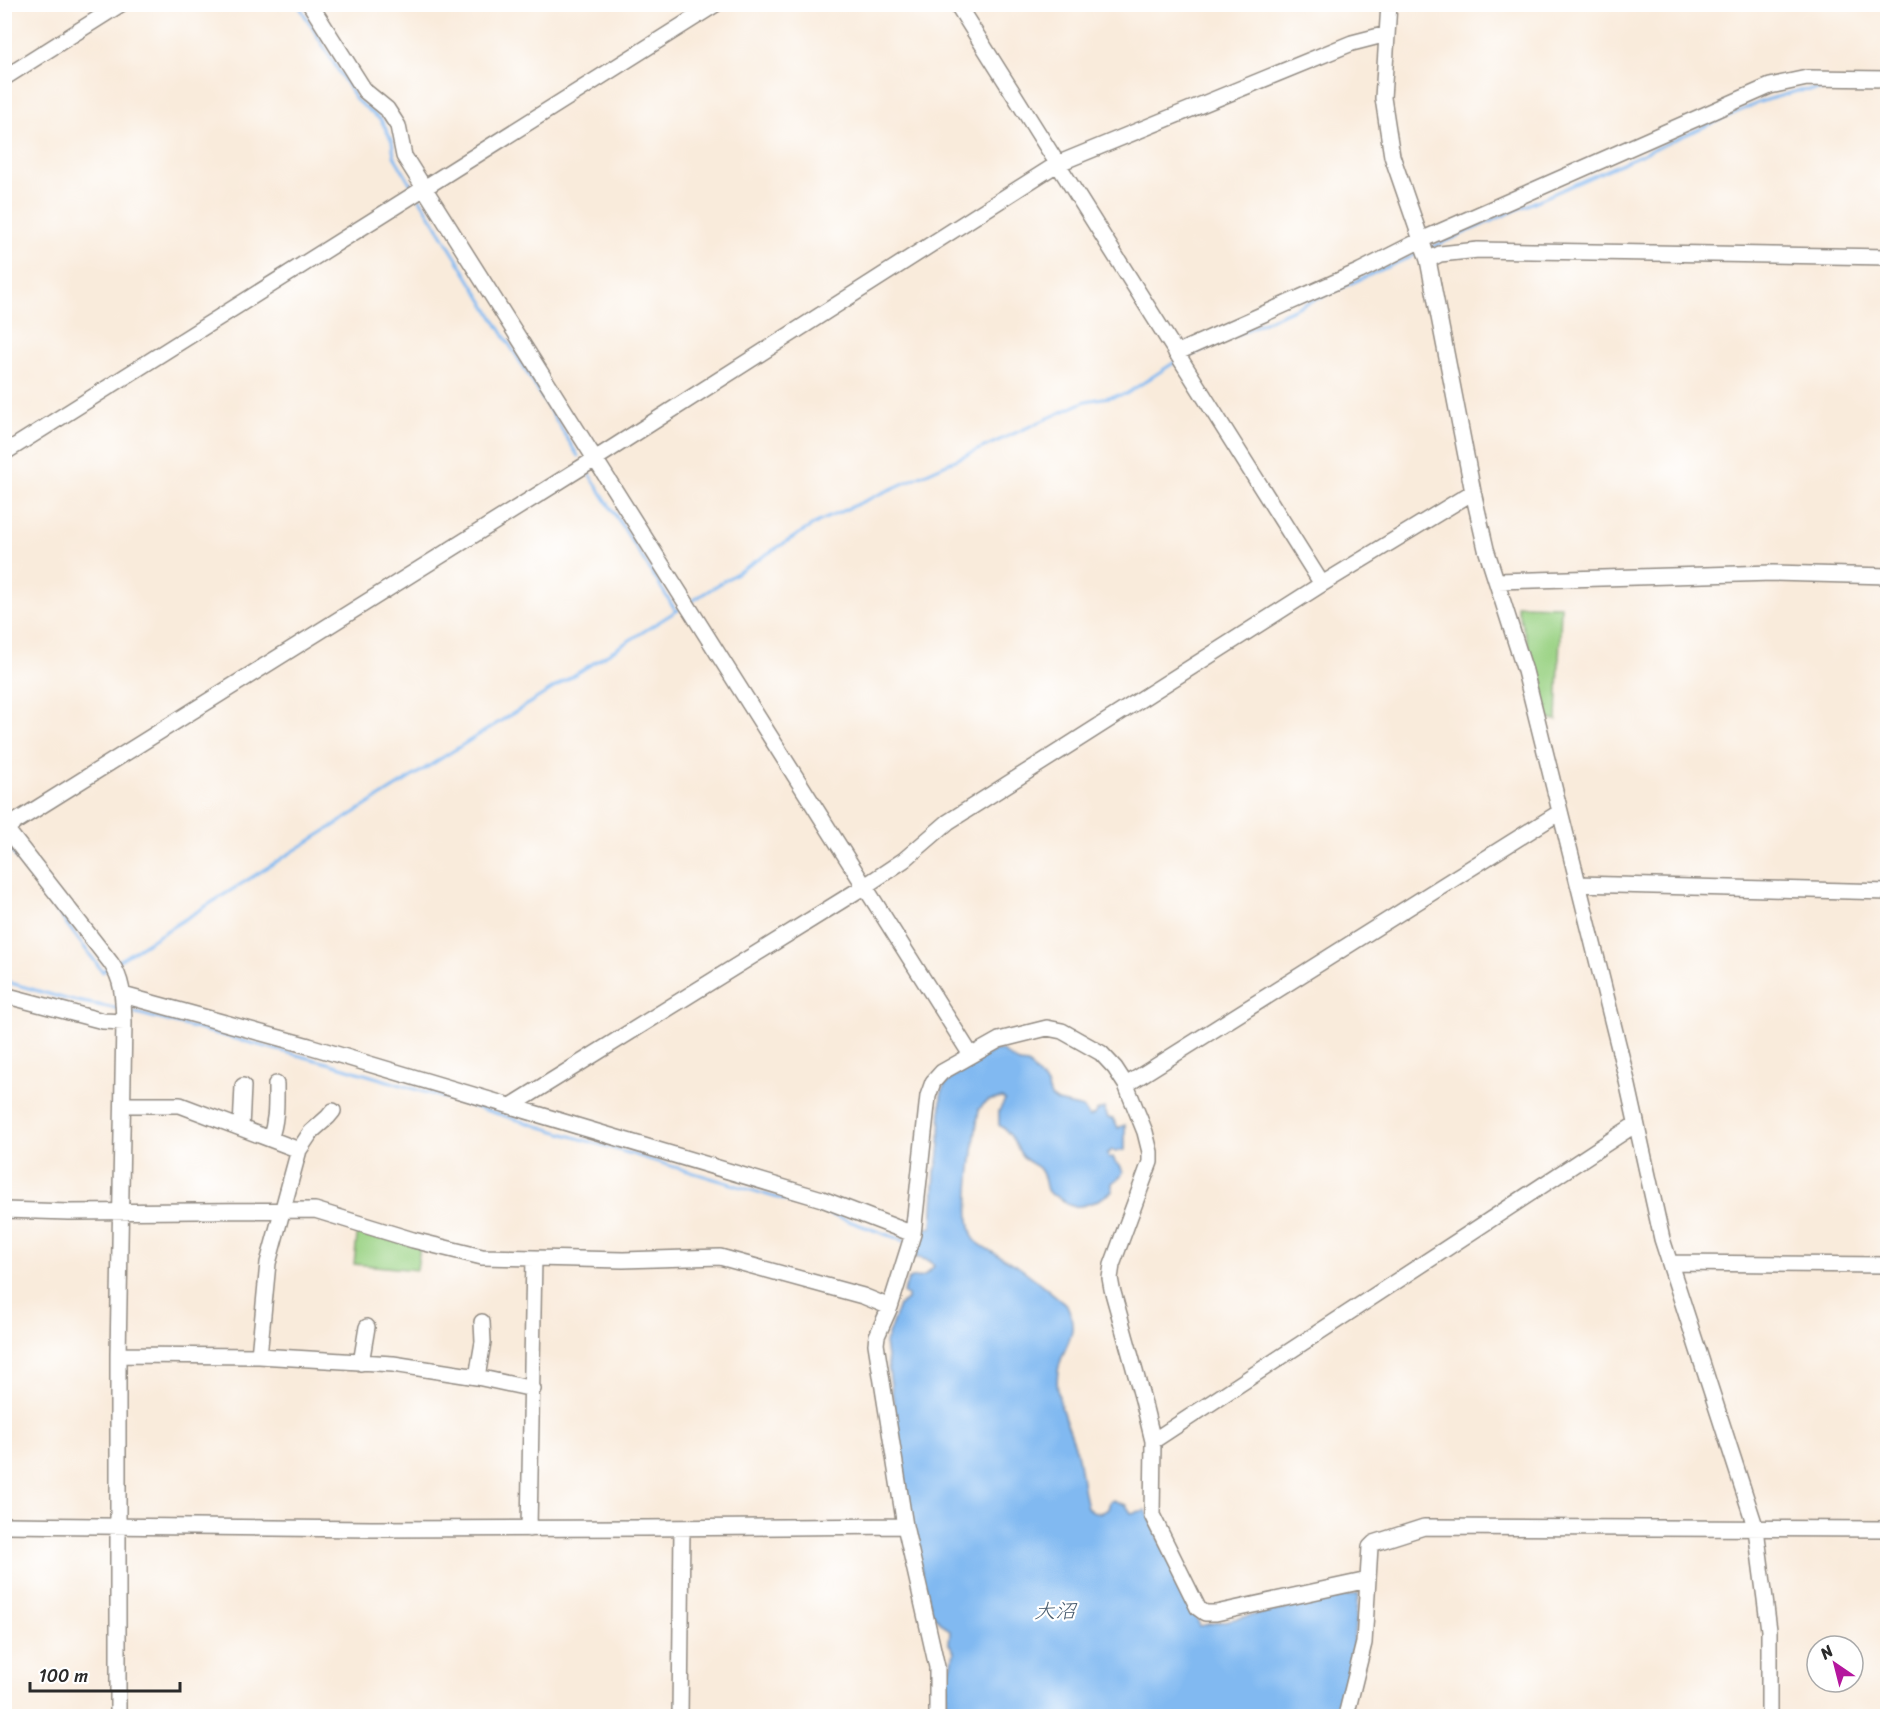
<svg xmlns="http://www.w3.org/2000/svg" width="1892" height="1721" viewBox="0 0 1892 1721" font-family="Sriracha,'Klee One',sans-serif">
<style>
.green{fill:#9bd385;stroke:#637f58;stroke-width:1.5}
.water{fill:#81b9f1;stroke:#56728e;stroke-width:1.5}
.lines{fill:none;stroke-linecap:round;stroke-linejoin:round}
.stream{stroke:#81b9f1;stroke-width:3}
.minor-casing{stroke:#928b83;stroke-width:18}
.minor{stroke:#fff;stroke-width:15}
.labels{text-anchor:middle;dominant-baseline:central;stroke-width:4.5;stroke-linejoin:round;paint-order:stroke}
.water-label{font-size:21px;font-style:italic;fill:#495d70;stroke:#fff}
</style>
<rect width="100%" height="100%" fill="#fff"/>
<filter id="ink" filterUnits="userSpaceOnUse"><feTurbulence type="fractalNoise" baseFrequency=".0167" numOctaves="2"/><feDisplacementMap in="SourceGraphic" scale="12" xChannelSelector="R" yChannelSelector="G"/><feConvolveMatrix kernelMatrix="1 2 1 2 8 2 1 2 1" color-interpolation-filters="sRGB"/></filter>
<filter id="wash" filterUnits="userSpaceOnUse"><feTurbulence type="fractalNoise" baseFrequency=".008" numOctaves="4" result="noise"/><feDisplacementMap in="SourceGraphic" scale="24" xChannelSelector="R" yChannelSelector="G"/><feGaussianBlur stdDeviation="1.35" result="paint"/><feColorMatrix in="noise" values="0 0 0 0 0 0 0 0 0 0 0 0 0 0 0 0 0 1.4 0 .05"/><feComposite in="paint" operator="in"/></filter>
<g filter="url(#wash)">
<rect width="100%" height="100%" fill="#f9ebdb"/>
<path class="green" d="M1516,605L1561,606L1557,720L1547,719L1533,661Z
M358,1228L420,1245L417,1270L354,1264Z"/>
<path class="water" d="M995,1050L1002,1051L1019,1063L1028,1064L1047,1085L1051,1097L1058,1102L1083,1108L1089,1117L1094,1115L1096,1111L1104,1108L1108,1118L1113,1119L1118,1128L1125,1125V1150L1115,1152L1112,1150L1107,1154L1109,1158L1113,1157L1115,1162L1120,1165L1123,1172L1121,1176L1112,1183V1192C1101,1199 1082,1210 1069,1205C1064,1203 1063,1199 1058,1197C1054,1195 1049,1195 1047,1190C1044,1182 1046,1176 1039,1168C1033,1163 1026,1162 1021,1154C1014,1143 1011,1132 999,1125V1111L1005,1100L1002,1098L987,1101L979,1109C976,1133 959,1225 976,1241C986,1250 1004,1258 1016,1265C1034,1277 1050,1292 1067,1305C1081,1336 1063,1343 1058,1371C1053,1402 1072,1429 1078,1457C1081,1474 1083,1491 1087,1508C1094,1513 1101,1515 1108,1509L1110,1502L1113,1500L1126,1505L1131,1513L1146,1510L1200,1626L1358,1594L1353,1647L1339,1716H946L947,1674L952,1664L954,1651L949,1644L950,1631L932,1613L912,1530L885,1343L899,1305L907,1300V1296L903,1293L908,1280L912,1278L923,1277L934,1266L930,1261L915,1257L924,1229L932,1227L935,1172L938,1161L940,1144L941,1096L944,1086L953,1077L975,1065L984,1056Z"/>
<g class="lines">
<path class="stream" d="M298,4L356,100L381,120L392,141L394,156L413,188
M420,199L578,456
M1428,249L1760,102L1797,91L1830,89L1888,90
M1184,358L1419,253
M588,472L676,611
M692,601L818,522L1086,401L1126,394L1175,362
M4,841L103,972L107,968
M115,963L681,608
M4,981L66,999L119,1009
M129,1011L331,1064L821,1211L907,1242"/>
</g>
</g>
<g filter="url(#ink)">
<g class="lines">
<g class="minor-casing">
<path id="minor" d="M310,4L365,91L387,109L398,126L404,156L971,1055
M957,4L1322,584
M1389,4L1383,98L1392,156L1428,260L1473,492L1486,549L1525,671L1625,1072L1662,1239L1756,1529L1769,1630V1716
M4,78L121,4
M1428,260L1440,254L1478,250L1888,257
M1176,353L1360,271L1421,240L1770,86L1807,78L1888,79
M4,453L716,4
M1497,581L1773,573L1888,576
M4,826L111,963C124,982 123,1001 124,1022L118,1355V1716
M4,829L595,459L1057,164L1352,43L1387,34
M1578,884L1888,892
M4,995L103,1021L124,1022
M123,995L309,1046L822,1199L913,1234
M1126,1085L1560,812
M123,1105H180L299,1150L311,1132L328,1117L333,1111
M511,1106L865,886L904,860L948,822L1322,584L1473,492
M241,1128L243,1086
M270,1139C277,1120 276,1104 276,1084
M4,1210L69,1212L315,1210L413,1240L482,1257L534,1258L529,1529
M534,1258L623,1260L720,1257L863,1296L890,1307
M1670,1263L1888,1265
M118,1355L259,1356L393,1364L477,1377L533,1389
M259,1356L268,1263L299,1150
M361,1363L367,1327
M477,1377L483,1342L482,1322
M1153,1441L1636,1124
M4,1525L372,1529L645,1528L905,1526
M680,1716L682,1528
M937,1716V1667L905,1526L876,1344L877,1336L890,1307L913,1234L928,1096L933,1082L942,1072L999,1040L1047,1028L1062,1031L1101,1053L1115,1068L1126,1085L1145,1132L1150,1152V1162L1112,1265L1110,1278L1112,1289L1143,1400L1153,1441L1152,1515L1198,1608L1205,1613H1216L1368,1580
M1346,1716L1364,1643L1370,1547L1374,1543L1424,1527L1888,1529"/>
</g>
<use href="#minor" class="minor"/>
</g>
</g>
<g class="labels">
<g class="water-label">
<text x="1055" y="1611">大沼</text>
</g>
</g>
<rect width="1892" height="1721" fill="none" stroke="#fff" stroke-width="24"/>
<g transform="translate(1835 1664) rotate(325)"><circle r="28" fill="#ffffff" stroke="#aaaaaa" stroke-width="1.5"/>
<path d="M0-4.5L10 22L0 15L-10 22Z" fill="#b5179e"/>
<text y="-9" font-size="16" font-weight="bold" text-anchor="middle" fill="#2b2b2b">N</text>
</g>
<path d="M30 1682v9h150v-9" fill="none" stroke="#2b2b2b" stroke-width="3"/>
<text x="39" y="1682" font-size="18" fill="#2b2b2b" stroke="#ffffff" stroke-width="4.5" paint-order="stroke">100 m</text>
</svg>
